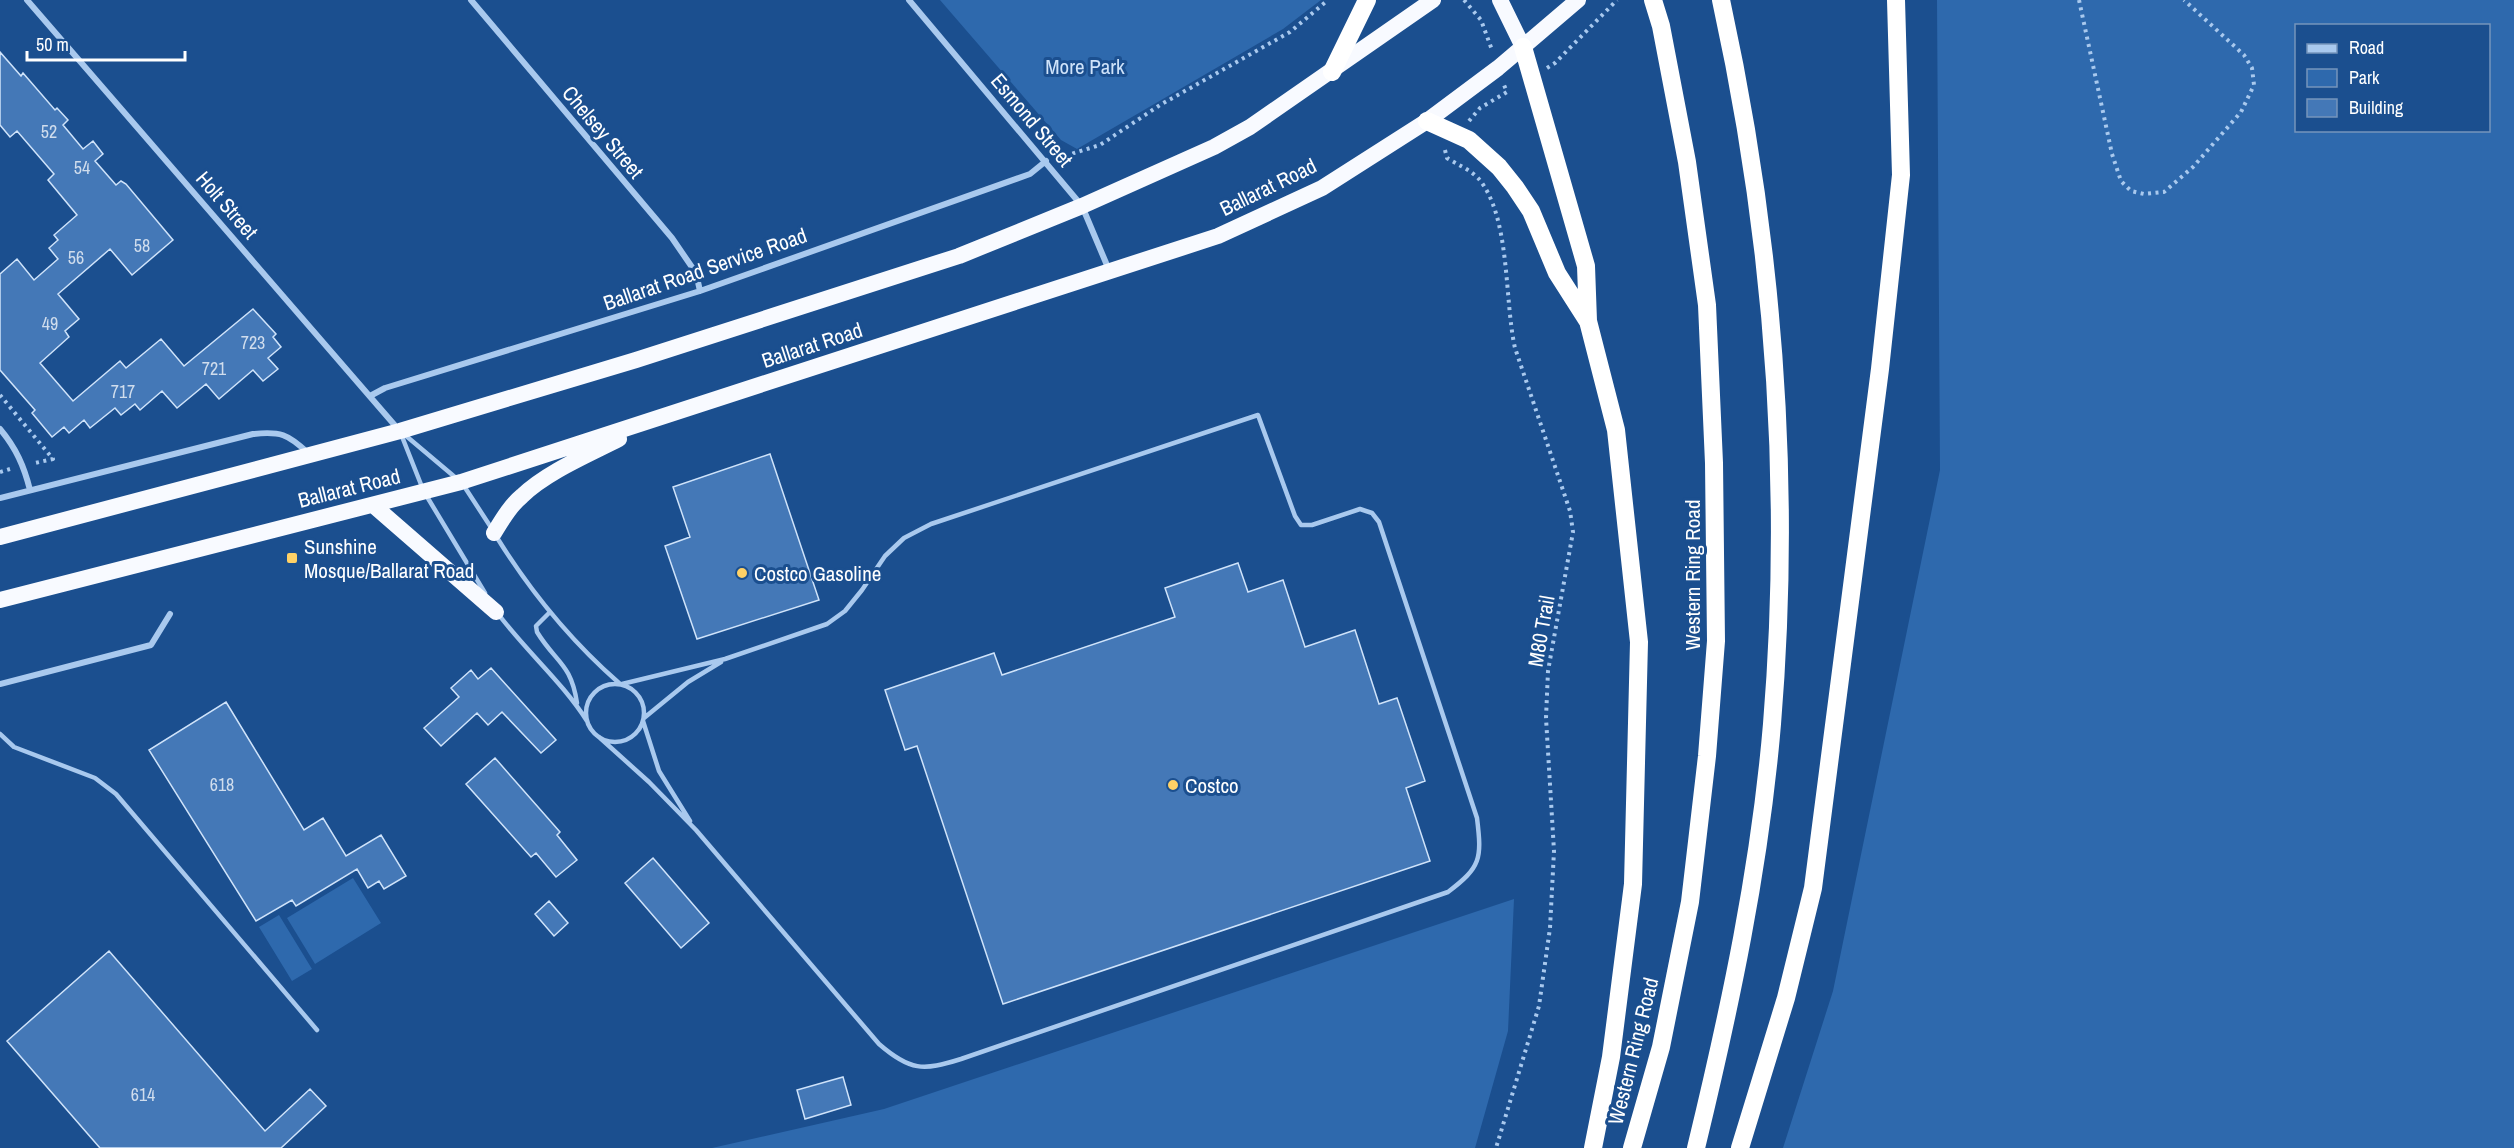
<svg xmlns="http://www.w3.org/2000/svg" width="2514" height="1148" viewBox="0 0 2514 1148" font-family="'Archivo Narrow',sans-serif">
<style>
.green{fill:#2e69ad;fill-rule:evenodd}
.building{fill:#4478b7;stroke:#cfe3fa;stroke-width:1.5}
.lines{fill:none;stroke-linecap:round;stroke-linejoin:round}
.path{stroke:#a9c9ee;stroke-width:4;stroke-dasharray:3 4.5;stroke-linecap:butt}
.service{stroke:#a9c9ee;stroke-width:4.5}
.minor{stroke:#a9c9ee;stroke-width:6}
.trunk{stroke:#f8faff;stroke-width:16}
.motorway{stroke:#fff;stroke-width:18}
.poi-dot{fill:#ffd166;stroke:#1b4f8f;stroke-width:2}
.labels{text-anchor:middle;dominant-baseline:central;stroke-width:6;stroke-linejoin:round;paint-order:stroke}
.number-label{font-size:18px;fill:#d0dded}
.park-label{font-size:21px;fill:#cfe3fa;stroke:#1b4f8f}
.street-label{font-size:21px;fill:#fff;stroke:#1b4f8f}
.poi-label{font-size:21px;fill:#fff;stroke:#1b4f8f;text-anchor:start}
</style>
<rect width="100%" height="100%" fill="#1b4f8f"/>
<path class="green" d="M940,0H1321L1283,29L1077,149L1061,140Z
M1937,0H2514V1148H1783L1833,991L1940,470ZM2296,26H2488V130H2296Z
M353,878L381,923L315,964L287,918Z
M1514,899L1508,1031L1475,1148H712L884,1109Z
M279,915L312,969L292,981L259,927Z"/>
<path class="building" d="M0,52L21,76L23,73L55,110L57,108L68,120L63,125L83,149L93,141L103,154L95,161L116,185L121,181L126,184L173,240L132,275L110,249L58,294L79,319L65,331L69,337L40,363L73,401L120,361L126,368L161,339L184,366L253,309L276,334L273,337L281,347L268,358L278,369L263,381L253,370L219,399L206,384L177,408L162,391L140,410L135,404L121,415L115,408L90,428L84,420L69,433L64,427L52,437L32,413L35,410L0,370V274L17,259L34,280L58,259L49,248L58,240L54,235L77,215L48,180L54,174L17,131L10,137L0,125Z
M770,454L819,600L697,639L665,546L690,537L673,487Z
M1238,563L1248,592L1283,580L1305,647L1355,630L1379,704L1397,698L1425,781L1406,788L1430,861L1003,1004L917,746L905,750L885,690L994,653L1002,675L1175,617L1165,588Z
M491,668L556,740L541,753L502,712L488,725L477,713L441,746L424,728L459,697L451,688L471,670L478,679Z
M226,702L304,830L323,818L346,856L381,835L406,876L384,889L379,881L368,888L357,869L296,906L292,900L256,921L149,750Z
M495,758L560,832L557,835L577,860L556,877L536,853L531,857L466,784Z
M653,858L709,923L681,948L625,883Z
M549,901L568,923L554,936L535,914Z
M109,951L265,1131L310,1089L326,1106L281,1148H100L7,1041Z
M843,1077L851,1105L805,1119L797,1090Z"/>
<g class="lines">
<path class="path" d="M1464,0L1481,20L1492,50
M2079,0L2112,154L2121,181L2131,191L2144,194L2164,192L2193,167L2241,112L2254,85L2252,68L2244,55L2184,0
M1547,68L1555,63L1617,0
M1469,121L1480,108L1507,92L1504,85
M1445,150L1447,158C1458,165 1469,169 1478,178C1511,216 1504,300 1515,348L1570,511L1573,532L1548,671L1546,718L1554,851L1550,928L1539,1006L1496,1148
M1058,158L1100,145L1160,105L1290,32L1328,0
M0,395L53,459L35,463
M0,472L10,469"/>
<path class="service" d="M401,434L422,487
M405,435L456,478
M464,486L492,529
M426,495L485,593
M496,536C530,591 571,641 619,683
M550,612L536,626L537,632C556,663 571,663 577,703
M499,615C527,652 563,683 587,721
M586 713a29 29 0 1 1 58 0a29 29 0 1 1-58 0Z
M644,718L688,682L721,662
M643,721L659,771L690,821
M0,734L14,747L95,778L116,794L317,1030
M599,737L649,782L696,830L879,1044C910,1071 923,1071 961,1059L1448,892C1481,867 1482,859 1477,818L1379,522L1372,513L1360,509L1312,525H1301L1295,516L1258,415L931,524L904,538L885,556L862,590L845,611L827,624L725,659L622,684"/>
<path class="minor" d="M27,0L398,429
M471,0L672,238L696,273L700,291
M909,0L1082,206L1109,270
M370,396L385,388L700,291L1030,174L1046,161
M0,429C16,448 24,466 30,490
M0,498L253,434C280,431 288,434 308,453
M0,684L151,645L170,614"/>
<path class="trunk" d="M1500,0L1523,47
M373,505L496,612
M494,533C502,520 510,506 522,496C547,472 588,455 619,439
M0,537L400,431L636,360L959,256L1082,206L1214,147L1250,127L1433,0
M0,600L461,482L1218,236L1322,188L1427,121L1498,68L1578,0"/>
<path class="motorway" d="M1523,47L1586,266L1588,321L1616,430L1639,642L1633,884L1611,1057L1593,1148
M1332,72L1367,0
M1427,121L1469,140L1499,167L1515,187L1531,211L1557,273L1587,320
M1632,1148L1661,1047L1690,902L1707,756L1716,641L1714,463L1707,305L1687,162L1661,26L1653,0
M1696,1148C1730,1008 1760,867 1772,724C1792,482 1773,237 1721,0
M1740,1148L1786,998L1813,888L1880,369L1901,175L1896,0"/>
</g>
<g class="poi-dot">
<rect x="286" y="552" width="12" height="12" rx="3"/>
<circle cx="742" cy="573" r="6"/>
<circle cx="1173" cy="785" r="6"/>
</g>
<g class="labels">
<g class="number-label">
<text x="49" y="131">52</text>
<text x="82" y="167">54</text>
<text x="142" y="245">58</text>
<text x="76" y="257">56</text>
<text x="50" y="323">49</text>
<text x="253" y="342">723</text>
<text x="214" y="368">721</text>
<text x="123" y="391">717</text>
<text x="222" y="784">618</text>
<text x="143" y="1094">614</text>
</g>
<g class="park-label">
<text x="1085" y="66">More Park</text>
</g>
<g class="street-label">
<text transform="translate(1032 120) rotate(50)">Esmond Street</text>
<text transform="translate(603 132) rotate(50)">Chelsey Street</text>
<text transform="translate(1268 187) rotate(-26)">Ballarat Road</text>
<text transform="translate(227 205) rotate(49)">Holt Street</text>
<text transform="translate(705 269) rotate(-19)">Ballarat Road Service Road</text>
<text transform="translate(812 345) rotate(-18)">Ballarat Road</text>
<text transform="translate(349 488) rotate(-14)">Ballarat Road</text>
<text transform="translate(1692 575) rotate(-90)">Western Ring Road</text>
<text transform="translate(1541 631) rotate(-80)">M80 Trail</text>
<text transform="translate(1633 1051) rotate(-76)">Western Ring Road</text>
</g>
<g class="poi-label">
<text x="304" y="546">Sunshine<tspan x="304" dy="24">Mosque/Ballarat Road</tspan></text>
<text x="754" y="573">Costco Gasoline</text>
<text x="1185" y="785">Costco</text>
</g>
</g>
<rect x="2295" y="24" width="195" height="108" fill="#1b4f8f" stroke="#7695bc" stroke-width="1.5"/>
<rect x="2307" y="44" width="30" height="9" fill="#a9c9ee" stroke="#7695bc" stroke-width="1.5"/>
<text x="2349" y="54" font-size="18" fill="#ffffff">Road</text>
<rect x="2307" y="69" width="30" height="18" fill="#2e69ad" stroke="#7695bc" stroke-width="1.5"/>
<text x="2349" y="84" font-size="18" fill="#ffffff">Park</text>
<rect x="2307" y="99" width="30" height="18" fill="#4478b7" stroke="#7695bc" stroke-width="1.5"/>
<text x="2349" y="114" font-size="18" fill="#ffffff">Building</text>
<path d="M27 51v9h158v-9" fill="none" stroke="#ffffff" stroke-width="3"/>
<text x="36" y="51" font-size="18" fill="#ffffff" stroke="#1b4f8f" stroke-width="4.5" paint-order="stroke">50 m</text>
</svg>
